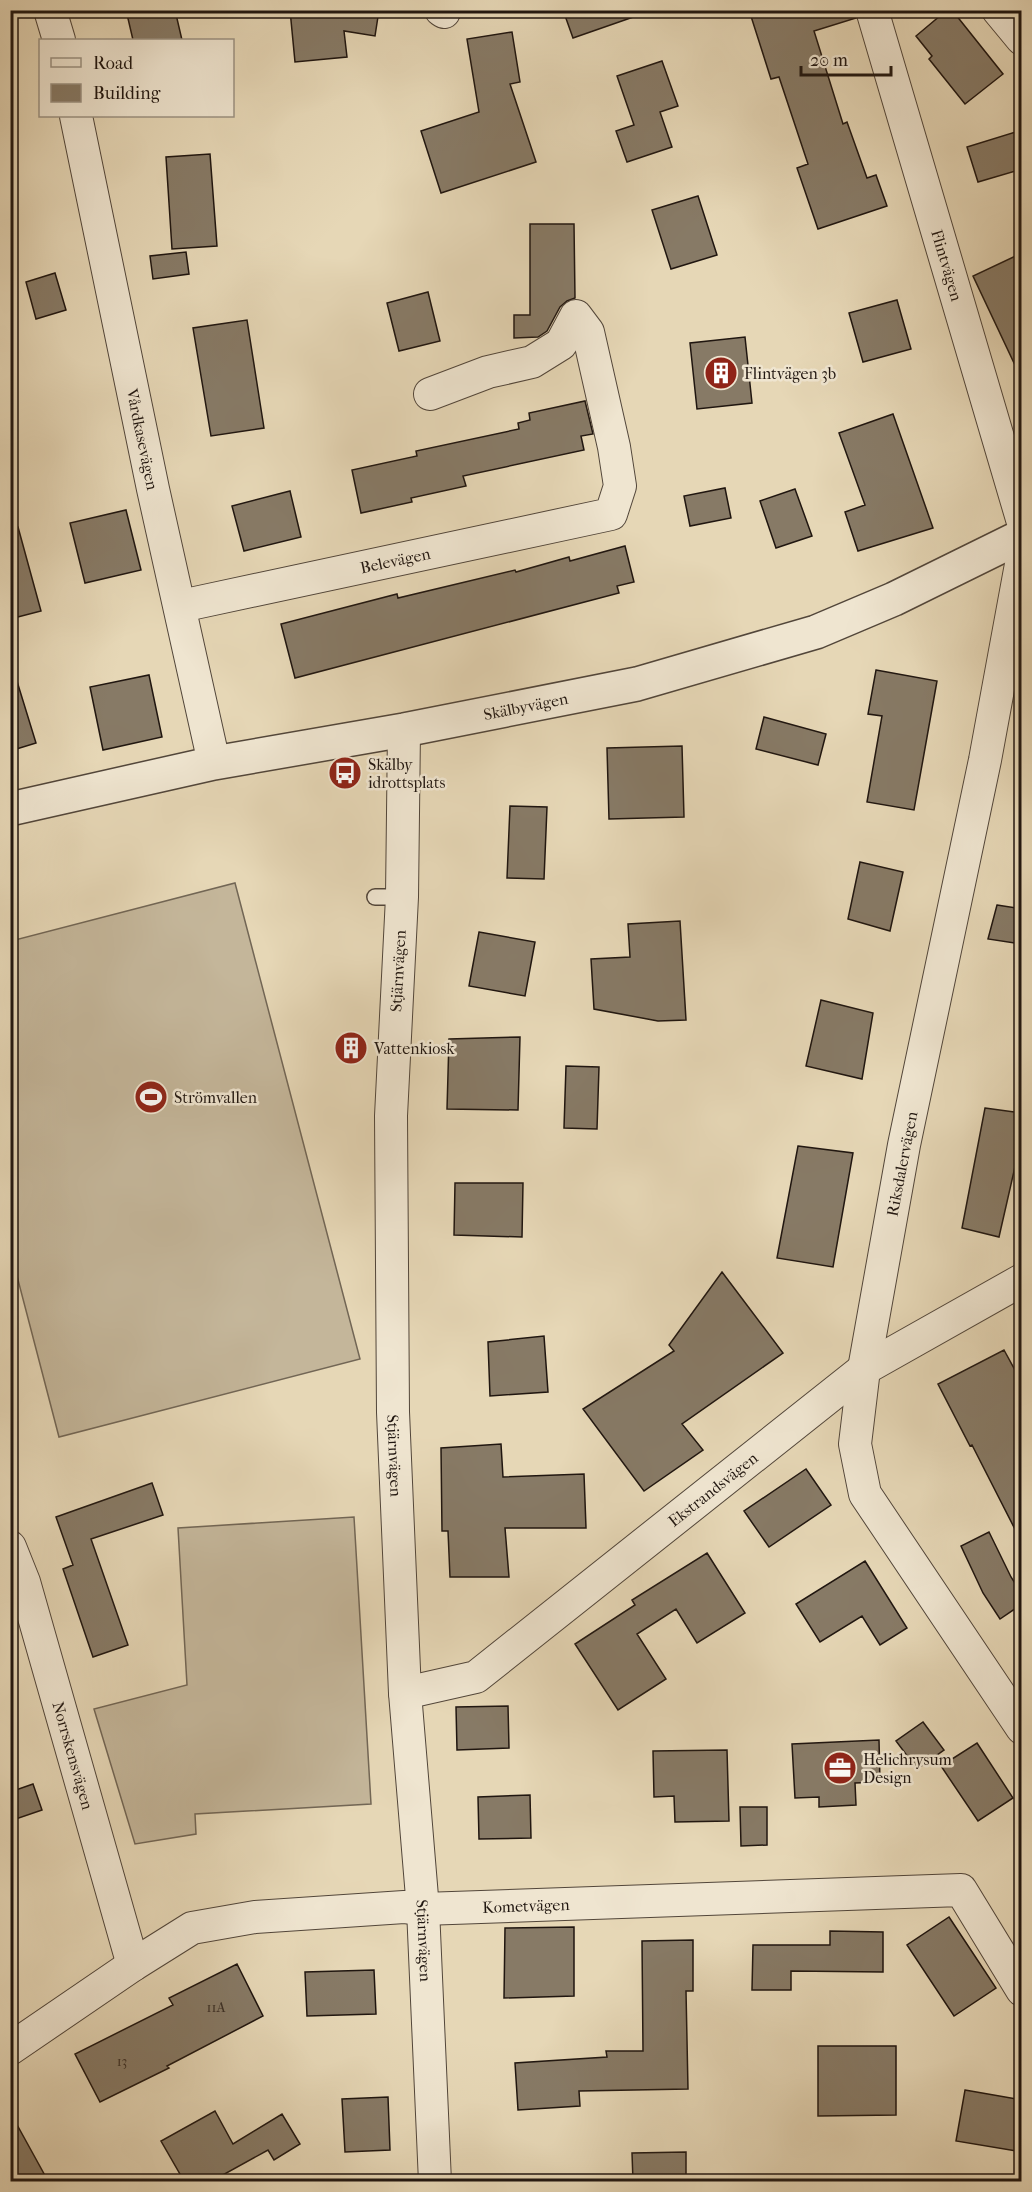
<svg xmlns="http://www.w3.org/2000/svg" width="1032" height="2192" viewBox="0 0 1032 2192" font-family="'IM FELL French Canon',serif">
<style>
.pitch{fill:#c4b69a;stroke:#726655;stroke-width:1.5}
.building{fill:#877a66;stroke:#201610;stroke-width:1.5}
.lines{fill:none;stroke-linecap:round;stroke-linejoin:round}
.service-casing{stroke:#52463a;stroke-width:18}
.minor-casing{stroke:#52463a;stroke-width:34}
.tertiary-casing{stroke:#52463a;stroke-width:36}
.service{stroke:#efe5d0;stroke-width:15}
.minor{stroke:#efe5d0;stroke-width:32}
.tertiary{stroke:#efe5d0;stroke-width:33}
.labels{text-anchor:middle;dominant-baseline:central;stroke-width:5;stroke-linejoin:round;paint-order:stroke}
.number-label{font-size:14px;fill:#3a2f26}
.street-label{font-size:16px;fill:#201610;stroke:#efe5d0}
.poi-label{font-size:16px;fill:#201610;stroke:#efe5d0;text-anchor:start}
</style>
<rect width="100%" height="100%" fill="#e6d7b6"/>
<filter id="stains"><feTurbulence type="fractalNoise" baseFrequency=".00333" numOctaves="4"/><feColorMatrix values="0 0 0 0 .2 0 0 0 0 .09 0 0 0 0 .02 0 0 0 .5 -.17"/></filter>
<radialGradient id="worn" r=".72"><stop offset=".6" stop-color="#630" stop-opacity="0"/><stop offset="1" stop-color="#630" stop-opacity=".3"/></radialGradient>
<path class="pitch" d="M235,883L360,1359L59,1437L11,1253V941Z
M354,1517L371,1804L195,1814L196,1834L135,1844L94,1709L187,1685L178,1528Z"/>
<path class="building" d="M126,10H175L182,40H133Z
M290,10H379L375,36L344,31L347,57L295,62Z
M563,10H641L642,14L573,38Z
M749,10H855L856,18L814,31L843,124L847,122L867,178L876,175L887,206L818,229L797,168L808,164L779,77L771,79Z
M947,10H952L1003,74L965,104L929,59L932,56L916,36Z
M512,32L520,82L510,84L536,162L441,193L421,131L479,112L467,39Z
M662,61L678,106L660,112L672,147L627,162L616,131L634,125L617,76Z
M1022,130V169L978,182L967,147Z
M210,154L217,246L172,249L166,157Z
M698,196L717,255L671,269L652,210Z
M530,224H574L575,298L567,301L560,307L547,331L538,337L514,338V315H530Z
M186,252L189,274L153,279L150,256Z
M1022,253V380L973,276Z
M55,273L66,310L36,319L26,282Z
M428,292L440,341L399,351L387,303Z
M897,300L911,349L863,362L849,313Z
M247,320L264,428L211,436L193,328Z
M745,337L752,403L697,409L690,343Z
M585,401L593,434L581,436L584,450L463,476L466,486L411,498L412,502L361,513L352,470L417,456L416,451L519,429L518,423L530,420L529,413Z
M893,414L933,528L858,551L845,512L865,505L839,433Z
M725,488L731,518L690,526L684,496Z
M795,489L812,536L776,548L760,501Z
M290,491L301,537L244,551L232,506Z
M126,510L141,570L85,583L70,523Z
M18,527L41,611L10,619V528Z
M625,546L634,582L617,586L619,593L295,678L281,624L397,594L398,598L515,570L516,572L569,557L570,561Z
M876,670L937,681L914,810L867,802L882,716L868,714Z
M149,675L162,737L103,750L90,687Z
M16,678L36,743L10,751V679Z
M764,717L826,734L818,765L756,749Z
M682,746L684,817L609,819L607,748Z
M510,806L547,807L544,879L507,878Z
M860,862L903,872L890,931L848,919Z
M997,905L1022,909V944L988,939Z
M680,921L686,1020L658,1021L594,1009L591,959L630,957L628,924Z
M479,932L535,942L525,996L469,986Z
M821,1000L873,1013L862,1079L806,1066Z
M520,1037L518,1110L447,1109L449,1039Z
M566,1066L599,1067L597,1129L564,1128Z
M985,1108L1022,1113V1136L999,1237L962,1228Z
M798,1146L853,1153L833,1267L777,1258Z
M455,1183H523L522,1237L454,1235Z
M722,1272L783,1353L682,1424L703,1450L644,1491L583,1409L674,1351L669,1345Z
M544,1336L548,1392L490,1396L488,1342Z
M1004,1350L1022,1383V1543L972,1445L970,1446L938,1384Z
M501,1444L503,1477L584,1474L586,1528H505L509,1577H450L448,1531H442L441,1448Z
M806,1469L831,1505L769,1547L744,1511Z
M152,1483L163,1515L91,1539L128,1645L93,1657L63,1569L73,1565L56,1517Z
M989,1532L1011,1577L1022,1594V1604L1000,1619L983,1593L961,1546Z
M707,1553L745,1613L697,1643L676,1609L637,1634L666,1679L618,1710L575,1644L635,1605L632,1600Z
M865,1561L907,1628L880,1645L862,1616L820,1642L796,1604Z
M508,1706L509,1748L457,1750L456,1707Z
M923,1722L944,1750L917,1769L896,1741Z
M879,1740L880,1782L855,1783L856,1805L819,1807V1797L795,1798L792,1744Z
M977,1743L1013,1798L978,1821L941,1766Z
M727,1750L729,1821L675,1822L674,1796L654,1797L653,1751Z
M33,1784L42,1810L10,1821V1792Z
M530,1795L531,1838L479,1839L478,1797Z
M740,1807H767V1845L741,1846Z
M949,1917L996,1988L954,2016L907,1945Z
M574,1927V1996L504,1998L505,1928Z
M830,1931L883,1932V1972L791,1971V1990H752L753,1945H830Z
M693,1940V1991H686L688,2089L579,2091L580,2106L518,2110L515,2063L607,2057L606,2051H643L642,1941Z
M237,1964L263,2016L167,2066L169,2068L100,2102L75,2054L173,2005L169,1998Z
M374,1970L376,2014L307,2016L305,1972Z
M818,2046H896V2115L818,2116Z
M965,2090L1022,2100V2152L956,2141Z
M388,2097L390,2150L345,2152L342,2099Z
M215,2111L233,2144L282,2114L300,2144L274,2160L268,2150L212,2181H184L161,2141Z
M10,2112L48,2181H10Z
M686,2152V2181H633L632,2153Z"/>
<g class="lines">
<g class="service-casing">
<path id="service" d="M375,897H402"/>
</g>
<g class="minor-casing">
<g id="minor">
<path d="M50,10L59,40"/>
<path d="M441,10L444,12"/>
<path id="s1" d="M872,10L1022,519"/>
<path d="M998,10L1022,39"/>
<path id="s2" d="M76,116L153,489L214,763"/>
<path d="M1022,559L985,760L904,1145L864,1369L855,1444L865,1494L1022,1728"/>
<path id="s3" d="M181,606L611,514L620,486L614,447L588,332L576,316L561,344L532,362L488,372L430,394"/>
<path id="s4" d="M404,730L402,897L391,1116L393,1412L405,1693L423,1909L435,2182"/>
<path id="s5" d="M10,1547L24,1582L133,1965"/>
<path id="s6" d="M405,1693L476,1677L864,1369L1022,1280"/>
<path id="s7" d="M10,2049L133,1965L192,1928L255,1917L404,1907L423,1909L961,1890L1022,1990"/>
</g>
</g>
<g class="tertiary-casing">
<g id="tertiary">
<path id="s8" d="M10,809L214,763L404,730L637,684L816,632L894,599L1022,536"/>
</g>
</g>
<use href="#service" class="service"/>
<use href="#minor" class="minor"/>
<use href="#tertiary" class="tertiary"/>
</g>
<defs>
<g id="building-disc" transform="scale(1.725)"><circle r="9.5" fill="#8f2418" stroke="#efe5d0"/><path d="M-4-6H4V6H1V3H-1V6H-4ZM-2.5-4.3h1.7v1.8h-1.7ZM.8-4.3h1.7v1.8H.8ZM-2.5-1h1.7V.8h-1.7ZM.8-1h1.7V.8H.8Z" fill="#fff"/></g>
<g id="bus-disc" transform="scale(1.725)"><circle r="9.5" fill="#8f2418" stroke="#efe5d0"/><path d="M-5-6H5V4H4V6H2V4H-2V6H-4V4H-5ZM-3.5-4V0h7V-4ZM-3.5 1.2v1.5H-2V1.2ZM2 1.2v1.5H3.5V1.2Z" fill="#fff"/></g>
<g id="stadium-disc" transform="scale(1.725)"><circle r="9.5" fill="#8f2418" stroke="#efe5d0"/><path d="M0-5a6.5 5 0 1 0 0 10a6.5 5 0 1 0 0-10ZM-3.5-1.8h7v3.6h-7Z" fill="#fff"/></g>
<g id="office-disc" transform="scale(1.725)"><circle r="9.5" fill="#8f2418" stroke="#efe5d0"/><path d="M-6-3h4V-5.5h4V-3h4V5H-6ZM-1-4.5V-3h2v-1.5ZM-6 0V1H6V0Z" fill="#fff"/></g>
</defs>
<g fill-rule="evenodd">
<use href="#building-disc" x="721" y="373"/>
<use href="#bus-disc" x="345" y="773"/>
<use href="#building-disc" x="351" y="1048"/>
<use href="#stadium-disc" x="151" y="1097"/>
<use href="#office-disc" x="840" y="1768"/>
</g>
<g class="labels">
<g class="number-label">
<text x="216" y="2007">11A</text>
<text x="122" y="2061">13</text>
</g>
<g class="street-label">
<text stroke="none"><textPath href="#s1" startOffset="266">Flintvägen</textPath></text>
<text stroke="none"><textPath href="#s2" startOffset="330">Vårdkasevägen</textPath></text>
<text stroke="none"><textPath href="#s3" startOffset="219">Belevägen</textPath></text>
<text stroke="none"><textPath href="#s8" startOffset="526">Skälbyvägen</textPath></text>
<text transform="translate(398 971) rotate(-87)">Stjärnvägen</text>
<text transform="translate(902 1164) rotate(-79)">Riksdalervägen</text>
<text stroke="none"><textPath href="#s4" startOffset="726">Stjärnvägen</textPath></text>
<text stroke="none"><textPath href="#s6" startOffset="375">Ekstrandsvägen</textPath></text>
<text stroke="none"><textPath href="#s5" startOffset="218">Norrskensvägen</textPath></text>
<text stroke="none"><textPath href="#s7" startOffset="554">Kometvägen</textPath></text>
<text stroke="none"><textPath href="#s4" startOffset="1212">Stjärnvägen</textPath></text>
</g>
<g class="poi-label">
<text x="744" y="373">Flintvägen 3b</text>
<text x="368" y="764">Skälby<tspan x="368" dy="18">idrottsplats</tspan></text>
<text x="374" y="1048">Vattenkiosk</text>
<text x="174" y="1097">Strömvallen</text>
<text x="863" y="1759">Helichrysum<tspan x="863" dy="18">Design</tspan></text>
</g>
</g>
<rect width="1032" height="2192" fill="none" stroke="#e6d7b6" stroke-width="36"/>
<rect x="12" y="12" width="1008" height="2168" fill="none" stroke="#201610" stroke-width="3"/>
<rect x="18" y="18" width="996" height="2156" fill="none" stroke="#201610" stroke-width="1.5"/>
<rect x="39" y="39" width="195" height="78" fill="#efe5d0" stroke="#9c9283" stroke-width="1.5"/>
<rect x="51" y="58" width="30" height="9" fill="#efe5d0" stroke="#9c9283" stroke-width="1.5"/>
<text x="93" y="69" font-size="18" fill="#201610">Road</text>
<rect x="51" y="84" width="30" height="18" fill="#877a66" stroke="#9c9283" stroke-width="1.5"/>
<text x="93" y="99" font-size="18" fill="#201610">Building</text>
<path d="M801 66v9h90v-9" fill="none" stroke="#201610" stroke-width="3"/>
<text x="810" y="66" font-size="18" fill="#201610" stroke="#efe5d0" stroke-width="4.5" paint-order="stroke">20 m</text>
<rect width="100%" height="100%" filter="url(#stains)"/>
<rect width="100%" height="100%" fill="url(#worn)"/>
</svg>
